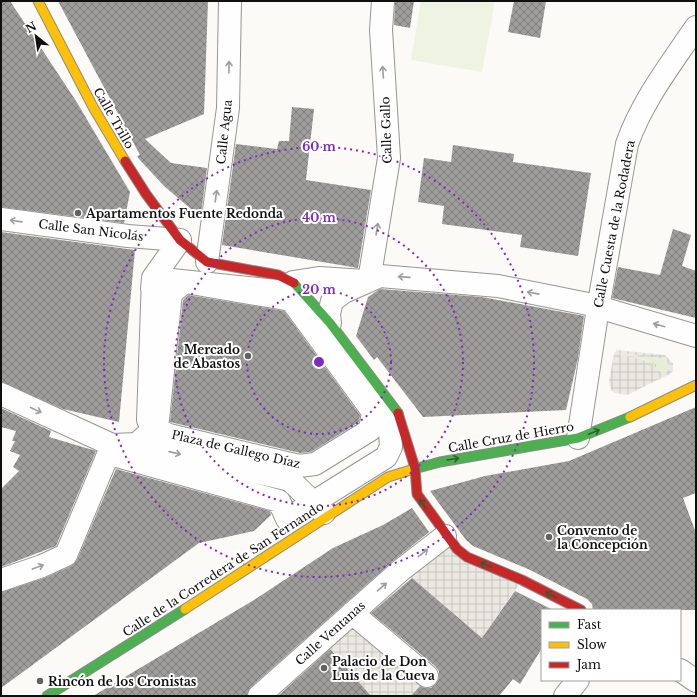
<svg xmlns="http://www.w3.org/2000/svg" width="697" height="697" viewBox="0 0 697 697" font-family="'Libre Baskerville',serif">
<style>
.grass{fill:url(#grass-tufts)}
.pitch{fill:#eff3e1}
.plaza{fill:url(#plaza-grid);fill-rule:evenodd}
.building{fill:url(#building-cross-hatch)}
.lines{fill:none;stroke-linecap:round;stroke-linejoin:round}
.street-casing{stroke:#959593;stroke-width:24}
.fast-casing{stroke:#8c8b8a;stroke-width:11}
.slow-casing{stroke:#8c8b8a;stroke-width:11}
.jam-casing{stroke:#8c8b8a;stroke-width:11}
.street{stroke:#fefefe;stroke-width:22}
.fast{stroke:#4caf50;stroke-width:9}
.slow{stroke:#ffc107;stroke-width:9}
.jam{stroke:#c62828;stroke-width:9}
.oneway{stroke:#9e9e9e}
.oneway2{stroke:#2e5f30}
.ring{fill:none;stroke:#7b2cbf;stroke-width:2;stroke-dasharray:2 4}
.poi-dot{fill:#626160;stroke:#fff;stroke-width:1.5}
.labels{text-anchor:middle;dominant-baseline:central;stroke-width:4;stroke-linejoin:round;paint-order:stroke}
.street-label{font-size:12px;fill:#0f0f0f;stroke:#fff}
.poi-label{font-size:12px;font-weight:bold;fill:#0f0f0f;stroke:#fff;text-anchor:start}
.centre{fill:#7b2cbf;stroke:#fff;stroke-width:2}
.ring-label{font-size:12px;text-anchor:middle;font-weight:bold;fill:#7b2cbf;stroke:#fff;stroke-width:4;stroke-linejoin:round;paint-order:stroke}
</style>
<defs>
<pattern id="grass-tufts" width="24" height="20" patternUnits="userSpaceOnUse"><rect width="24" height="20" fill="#e7eed8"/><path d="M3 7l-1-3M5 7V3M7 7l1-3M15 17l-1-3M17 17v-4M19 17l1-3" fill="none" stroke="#c5cbb8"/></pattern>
<pattern id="plaza-grid" width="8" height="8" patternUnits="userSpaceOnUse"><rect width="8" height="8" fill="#ebe8e2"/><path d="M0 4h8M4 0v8" fill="none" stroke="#c8c6c1"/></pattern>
<pattern id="building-cross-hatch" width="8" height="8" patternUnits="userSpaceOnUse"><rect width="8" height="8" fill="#9f9d9b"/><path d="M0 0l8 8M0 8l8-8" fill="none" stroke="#807e7d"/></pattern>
</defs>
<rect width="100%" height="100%" fill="#fbfaf6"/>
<path class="grass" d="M620,353L664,359L670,366L668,371L663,374L645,360L632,356L621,357Z"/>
<path class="pitch" d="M421,1H495L482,72L411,60Z"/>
<path class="plaza" d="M617,350L665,355L673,363V371L670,374L627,395L615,393L611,390L609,381L614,353ZM620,353L664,359L670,366L668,371L663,374L649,362L632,356L621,357Z
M434,536L524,577L482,638L406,573Z
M352,613L425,680L411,696H371L326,644Z"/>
<path class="building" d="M1,1H10L76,101L130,192L124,223L1,207Z
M58,1H208L204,114L145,139L171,163L207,168L201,214L198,215L164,186L139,159L137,156L140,155Z
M395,1H414L410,28L394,25Z
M514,1H546L540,38L508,32Z
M292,107L314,109L306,180L371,190L358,268L222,245L236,144L277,149L279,141H289Z
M453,145L514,154L513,162L591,173L578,256L520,247L522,235L442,224L444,206L418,202L424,158L451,162Z
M673,229L691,235L682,266L696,271V318L612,298L618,267L660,275Z
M1,232L135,250L119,422L63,409L1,382Z
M380,289L482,297L584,316L578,358L566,410L423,417L377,357L374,360L356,336L368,297Z
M188,295L284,311L360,415L359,422L311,452L300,453L170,422L183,300Z
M696,407V493L683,498L696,533V610H593L592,604L587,599L528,569L473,546L466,540L430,491L485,476L569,461Z
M1,408L51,431L49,437L96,451L56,546L1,567V489L19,471L13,467L20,455L10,451L15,441H12L16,431L1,427Z
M116,469L270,511L271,515L254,531L199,543L1,688V592L47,577L71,566L77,560Z
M412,508L429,532L393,561L251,687L247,696H93L254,600L333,548L383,525Z
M412,578L482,638L515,591L553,610H542V648L520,684L513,679L499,696H411L420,686L425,688H431L436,684L439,678V671L435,666L371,613Z
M330,649L371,696H278Z"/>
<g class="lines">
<g class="street-casing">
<path id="street" d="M1,219L128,236L180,240
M207,262L228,108L230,1
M153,278L295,293L389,420L391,447L386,457L287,519L279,501L113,455L137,444L154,428L169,435L299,466L315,464L370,430L373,412L291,300L185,282L171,293L158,420H148Z
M369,281L389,158L381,30L383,1
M293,282L319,278L366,281
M152,289L153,278L180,240
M330,323L329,314L332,301L344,292L380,276L498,286L588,304L696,336
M1,394L112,445L137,444L290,480L324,513
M578,438L598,308L627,144C642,101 671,64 696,27
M1,580L42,566L66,555L112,445
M352,613L427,676
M680,670L696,681
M259,696L401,570L445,536
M565,696L578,680"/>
</g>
<g class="fast-casing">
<path id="fast" d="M294,283L330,323L398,413
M414,469L440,462L578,438L630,417
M47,696L185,609"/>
</g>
<g class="slow-casing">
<path id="slow" d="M38,1L93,107L125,161
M630,417L696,385
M185,609L388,477L414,469"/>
</g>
<g class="jam-casing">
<path id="jam" d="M125,161L146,194L180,240L207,262L278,275L294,283
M398,413L415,468L417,494L457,549L467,557L522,580L581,610"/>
</g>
<use href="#street" class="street"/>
<use href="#fast" class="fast"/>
<use href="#slow" class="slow"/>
<use href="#jam" class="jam"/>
</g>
<defs><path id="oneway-shaft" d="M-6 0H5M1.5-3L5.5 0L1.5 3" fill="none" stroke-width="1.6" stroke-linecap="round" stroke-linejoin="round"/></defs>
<g class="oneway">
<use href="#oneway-shaft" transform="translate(229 67) rotate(-89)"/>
<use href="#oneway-shaft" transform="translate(383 72) rotate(-94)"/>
<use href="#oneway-shaft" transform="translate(216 196) rotate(-82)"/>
<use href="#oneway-shaft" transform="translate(16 221) rotate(-172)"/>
<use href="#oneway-shaft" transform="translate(377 229) rotate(-81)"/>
<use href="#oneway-shaft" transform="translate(404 277) rotate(-176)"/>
<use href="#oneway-shaft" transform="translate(533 293) rotate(-169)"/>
<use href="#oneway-shaft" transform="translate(659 325) rotate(-164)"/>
<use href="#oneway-shaft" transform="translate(36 410) rotate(25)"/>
<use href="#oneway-shaft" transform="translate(175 453) rotate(13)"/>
<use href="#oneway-shaft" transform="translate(423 553) rotate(-38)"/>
<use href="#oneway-shaft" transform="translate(38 567) rotate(-20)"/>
<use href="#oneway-shaft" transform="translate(382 587) rotate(-41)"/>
</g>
<g class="oneway2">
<use href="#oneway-shaft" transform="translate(594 432) rotate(-22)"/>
<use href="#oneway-shaft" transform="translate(453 459) rotate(-9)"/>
<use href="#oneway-shaft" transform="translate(423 504) rotate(-125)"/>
<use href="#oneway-shaft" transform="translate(486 565) rotate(-157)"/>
<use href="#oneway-shaft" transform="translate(551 595) rotate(-153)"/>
</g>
<g class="ring">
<circle cx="319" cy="362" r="72"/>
<circle cx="319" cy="362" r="144"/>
<circle cx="319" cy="362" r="215"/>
</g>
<g class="poi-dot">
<circle cx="78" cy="213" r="4"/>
<circle cx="248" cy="356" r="4"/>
<circle cx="549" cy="537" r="4"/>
<circle cx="324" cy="668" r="4"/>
<circle cx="40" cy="681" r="4"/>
</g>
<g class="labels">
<g class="street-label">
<text transform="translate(114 118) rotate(60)">Calle Trillo</text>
<text transform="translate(386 130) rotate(-92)">Calle Gallo</text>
<text transform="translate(224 132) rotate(-84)">Calle Agua</text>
<text transform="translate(614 224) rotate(-79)">Calle Cuesta de la Rodadera</text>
<text transform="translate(91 230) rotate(7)">Calle San Nicolás</text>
<text transform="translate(511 437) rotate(-10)">Calle Cruz de Hierro</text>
<text transform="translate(236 449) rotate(13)">Plaza de Gallego Díaz</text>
<text transform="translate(223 569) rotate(-33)">Calle de la Corredera de San Fernando</text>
<text transform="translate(330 633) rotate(-42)">Calle Ventanas</text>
</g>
<g class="poi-label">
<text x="86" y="213">Apartamentos Fuente Redonda</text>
<text x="240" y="349" text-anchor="end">Mercado<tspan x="240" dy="14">de Abastos</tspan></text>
<text x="557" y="530">Convento de<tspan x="557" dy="14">la Concepción</tspan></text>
<text x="332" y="661">Palacio de Don<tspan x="332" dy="14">Luis de la Cueva</tspan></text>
<text x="48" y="681">Rincón de los Cronistas</text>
</g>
</g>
<circle cx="319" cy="362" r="6" class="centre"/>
<g class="ring-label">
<text x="319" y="151">60 m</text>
<text x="319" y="222">40 m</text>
<text x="319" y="294">20 m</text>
</g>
<rect width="697" height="697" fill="none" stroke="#0f0f0f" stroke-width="4"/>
<rect x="541" y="609" width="140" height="72" fill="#ffffff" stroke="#9f9f9f"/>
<rect x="549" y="622" width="20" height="6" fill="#4caf50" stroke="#9f9f9f"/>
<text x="577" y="629" font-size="12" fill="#0f0f0f">Fast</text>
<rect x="549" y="642" width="20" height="6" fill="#ffc107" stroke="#9f9f9f"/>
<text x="577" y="649" font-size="12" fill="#0f0f0f">Slow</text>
<rect x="549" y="662" width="20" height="6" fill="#c62828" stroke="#9f9f9f"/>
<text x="577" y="669" font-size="12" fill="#0f0f0f">Jam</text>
<g transform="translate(36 36) rotate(330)" stroke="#ffffff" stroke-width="3" paint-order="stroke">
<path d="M0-3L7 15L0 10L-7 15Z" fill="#0f0f0f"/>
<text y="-6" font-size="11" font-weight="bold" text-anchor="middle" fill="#0f0f0f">N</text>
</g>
</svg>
